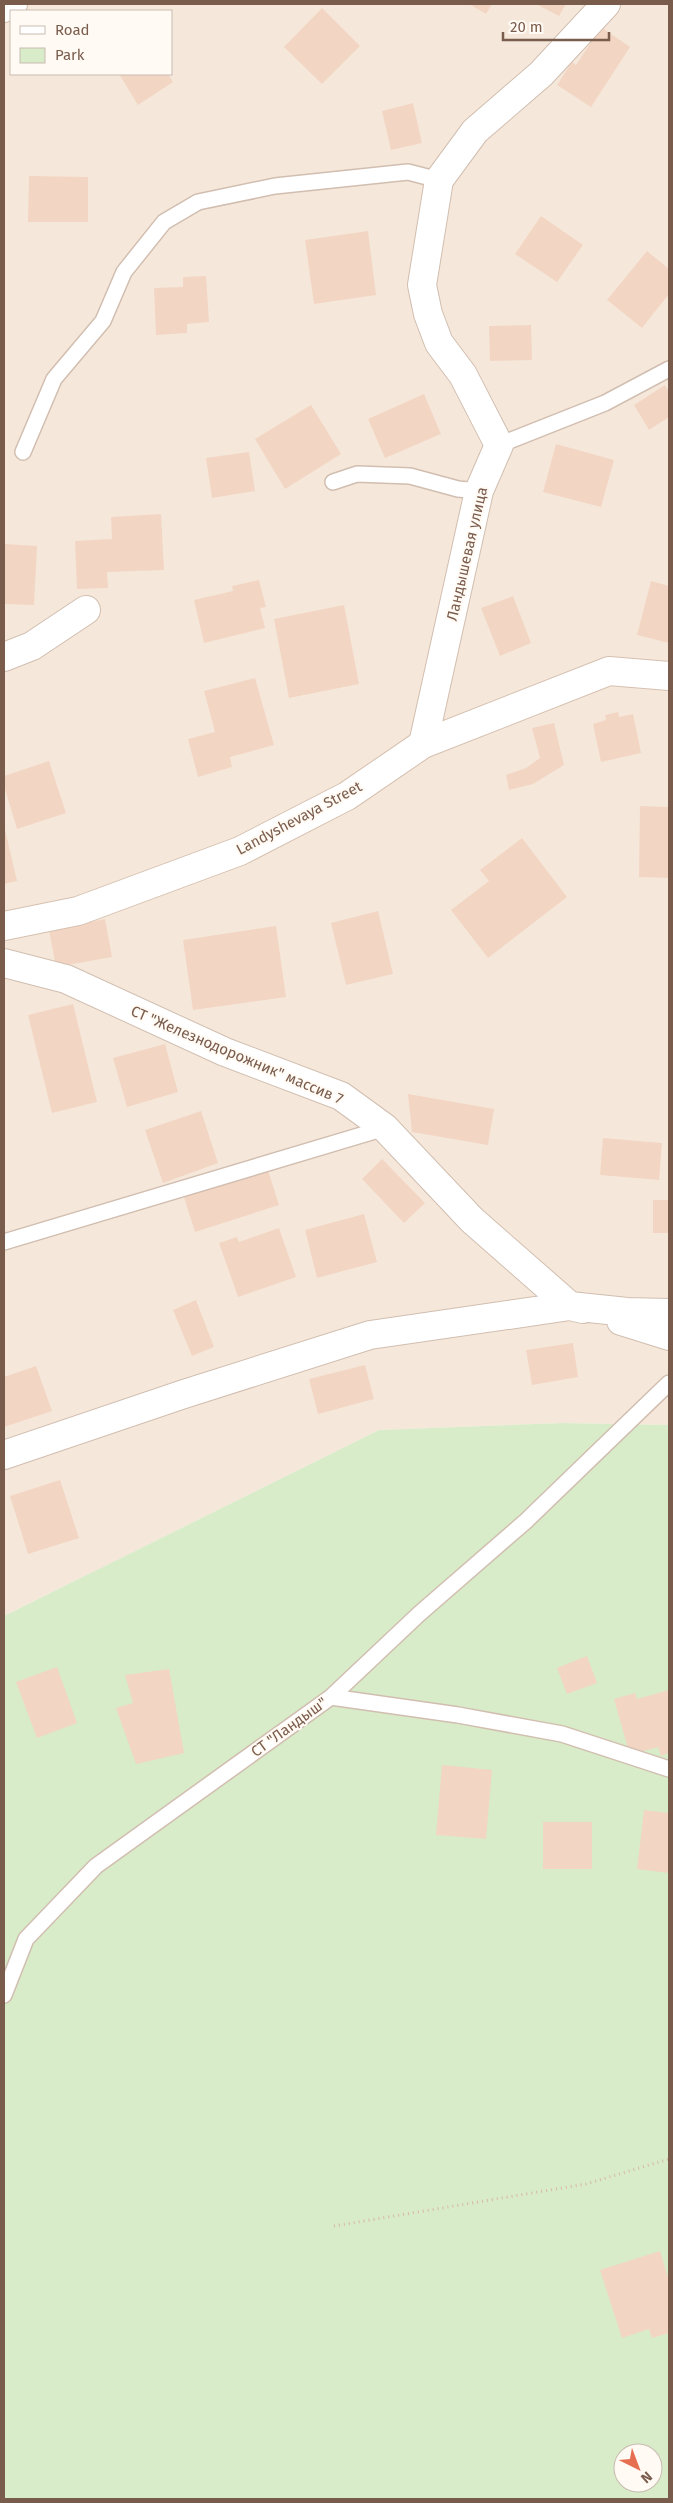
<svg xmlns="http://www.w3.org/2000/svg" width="673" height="2503" viewBox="0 0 673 2503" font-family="'Fira Sans',sans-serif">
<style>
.residential{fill:#f5e8da;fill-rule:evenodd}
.green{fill:#d8ecc9;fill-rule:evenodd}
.building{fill:#f3d5c3}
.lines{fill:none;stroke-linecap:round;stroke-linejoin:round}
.lane-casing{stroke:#d1beb0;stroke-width:18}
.street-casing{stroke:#d1beb0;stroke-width:30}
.secondary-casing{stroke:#d6c0b0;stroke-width:30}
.path{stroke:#d9b8a5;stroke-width:3;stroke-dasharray:1 4;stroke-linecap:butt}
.lane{stroke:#fff;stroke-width:15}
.street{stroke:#fff;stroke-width:28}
.secondary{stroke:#fff;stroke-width:28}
.labels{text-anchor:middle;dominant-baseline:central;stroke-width:4;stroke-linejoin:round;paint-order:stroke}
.street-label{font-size:15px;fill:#7a5c4d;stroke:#fffaf3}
</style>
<rect width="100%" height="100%" fill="#fdf6ec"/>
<path class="residential" d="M4,4H669V1425L562,1423L379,1430L4,1616ZM11,11H171V74H11Z"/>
<path class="green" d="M562,1423L669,1425V2499H4V1616L379,1430ZM623,2453H653V2483H623Z"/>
<path class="building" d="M469,4H492L486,14Z
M536,4H566L559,16Z
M322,8L360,46L322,84L284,47Z
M601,27L630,47L591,107L557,85L572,62L576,65Z
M119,74H168L173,82L138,105Z
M413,103L422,143L391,150L382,111Z
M29,176L88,177V222H28Z
M541,216L583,245L557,282L515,254Z
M368,231L376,295L314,304L305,240Z
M647,251L669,269V294L642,328L607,300Z
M206,276L209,322L187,324V333L156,335L154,288L183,287V277Z
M531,325L532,360L490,361L489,326Z
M665,385L669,392V417L649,430L634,405Z
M424,394L441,434L385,458L368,419Z
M311,405L341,454L285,489L255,439Z
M556,444L614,460L601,507L543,492Z
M249,452L255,491L212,498L206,458Z
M161,514L164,570L107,572L108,588L77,589L75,541L112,539L111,517Z
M4,544L37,546L34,605L4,604Z
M259,580L266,607L260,608L265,628L204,643L194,600L233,591L232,586Z
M651,581L669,586V643L637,635Z
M513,596L531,643L500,656L481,608Z
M344,605L359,684L289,698L274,619Z
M255,678L274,745L230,757L232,767L198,777L188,739L215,732L204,691Z
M618,712L619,717L633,714L641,753L601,762L593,724L606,720L605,715Z
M554,723L564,765L533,784L509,790L506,775L526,768L540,758L532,728Z
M49,761L66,813L17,829L4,786V776Z
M640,806L669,807V878L639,877Z
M4,825L17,881L4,884Z
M522,838L567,897L488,958L451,910L489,881L480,870Z
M378,911L393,974L346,985L331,923Z
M105,919L112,957L56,967L49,930Z
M276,926L286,997L193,1010L183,940Z
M73,1004L97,1102L52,1113L28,1015Z
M165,1044L178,1092L127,1107L113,1058Z
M408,1094L494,1109L488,1145L412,1132Z
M201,1111L218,1163L163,1183L145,1130Z
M603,1138L662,1143L659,1180L600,1175Z
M382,1159L425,1203L404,1223L362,1179Z
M266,1164L279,1205L195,1232L182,1191Z
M653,1200H669V1233H653Z
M364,1214L377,1262L317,1278L305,1230Z
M279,1228L296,1277L238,1297L219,1243L237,1237L239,1242Z
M196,1300L214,1347L192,1356L173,1310Z
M573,1343L578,1377L532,1385L526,1350Z
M365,1365L374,1399L318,1414L309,1379Z
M36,1366L52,1411L4,1427V1377Z
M60,1480L79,1538L28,1554L10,1496Z
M587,1656L597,1683L567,1694L557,1668Z
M57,1667L77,1723L37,1738L16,1682Z
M169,1669L184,1753L136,1764L116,1708L133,1703L125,1675Z
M669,1690V1753L661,1756L658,1747L630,1755L614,1699L635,1693L637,1699Z
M442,1765L492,1770L486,1839L436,1835Z
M644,1810L669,1813V1873L637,1869Z
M543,1822H592V1869H543Z
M660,2251L669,2281V2333L652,2338L649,2329L622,2338L600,2270Z"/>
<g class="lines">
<g class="lane-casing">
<path id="lane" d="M499,445L605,403L669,369
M23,452L54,379L103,321L124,272L164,222L198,202L275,186L408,172L439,180
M333,482L357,474L410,476L458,489L479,491
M4,1242L385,1128
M331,1697L458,1715L562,1734L669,1769
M4,1995L26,1939L96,1866L331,1697L419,1614L526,1521L669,1383"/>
</g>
<g class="street-casing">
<path id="street" d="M4,8L13,4
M4,657L32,646L86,610
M423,744L479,491L499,445L463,375L439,343L428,314L422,285L439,180L475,131L541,74L606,4
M4,963L66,979L225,1052L341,1096L385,1128L472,1220L570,1306L627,1312L669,1313
M621,1321L669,1336
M4,1455L184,1394L370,1335L570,1306L583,1309"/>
</g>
<g class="secondary-casing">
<path id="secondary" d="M4,926L78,911L240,851L347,796L423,744L609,671L669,676"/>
</g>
<path class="path" d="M334,2226L586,2184L669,2159"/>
<use href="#lane" class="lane"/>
<use href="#street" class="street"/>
<use href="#secondary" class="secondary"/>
</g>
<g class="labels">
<g class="street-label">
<text transform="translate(467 554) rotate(-77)">Ландышевая улица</text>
<text transform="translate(299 818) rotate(-28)">Landyshevaya Street</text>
<text transform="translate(237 1055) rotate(23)">СТ "Железнодорожник" массив 7</text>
<text transform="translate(289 1727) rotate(-36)">СТ "Ландыш"</text>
</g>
</g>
<rect width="673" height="2503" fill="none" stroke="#7a5c4d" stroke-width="10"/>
<rect x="10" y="10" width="162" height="65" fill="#fffaf3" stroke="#cabbb1"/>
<rect x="20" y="26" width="25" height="8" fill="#ffffff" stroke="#cabbb1"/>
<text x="55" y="35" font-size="15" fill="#7a5c4d">Road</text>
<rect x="20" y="48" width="25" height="15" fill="#d8ecc9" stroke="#cabbb1"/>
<text x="55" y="60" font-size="15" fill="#7a5c4d">Park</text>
<g transform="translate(638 2468) rotate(138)"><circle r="24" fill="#fffaf3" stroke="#cabbb1"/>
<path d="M0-4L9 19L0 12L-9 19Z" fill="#e76f51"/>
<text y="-8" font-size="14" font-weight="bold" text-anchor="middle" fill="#7a5c4d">N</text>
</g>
<path d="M503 32v8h106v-8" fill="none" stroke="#7a5c4d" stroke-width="2.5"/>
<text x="510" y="32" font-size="15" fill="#7a5c4d" stroke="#fffaf3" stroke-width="4" paint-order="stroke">20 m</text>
</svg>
